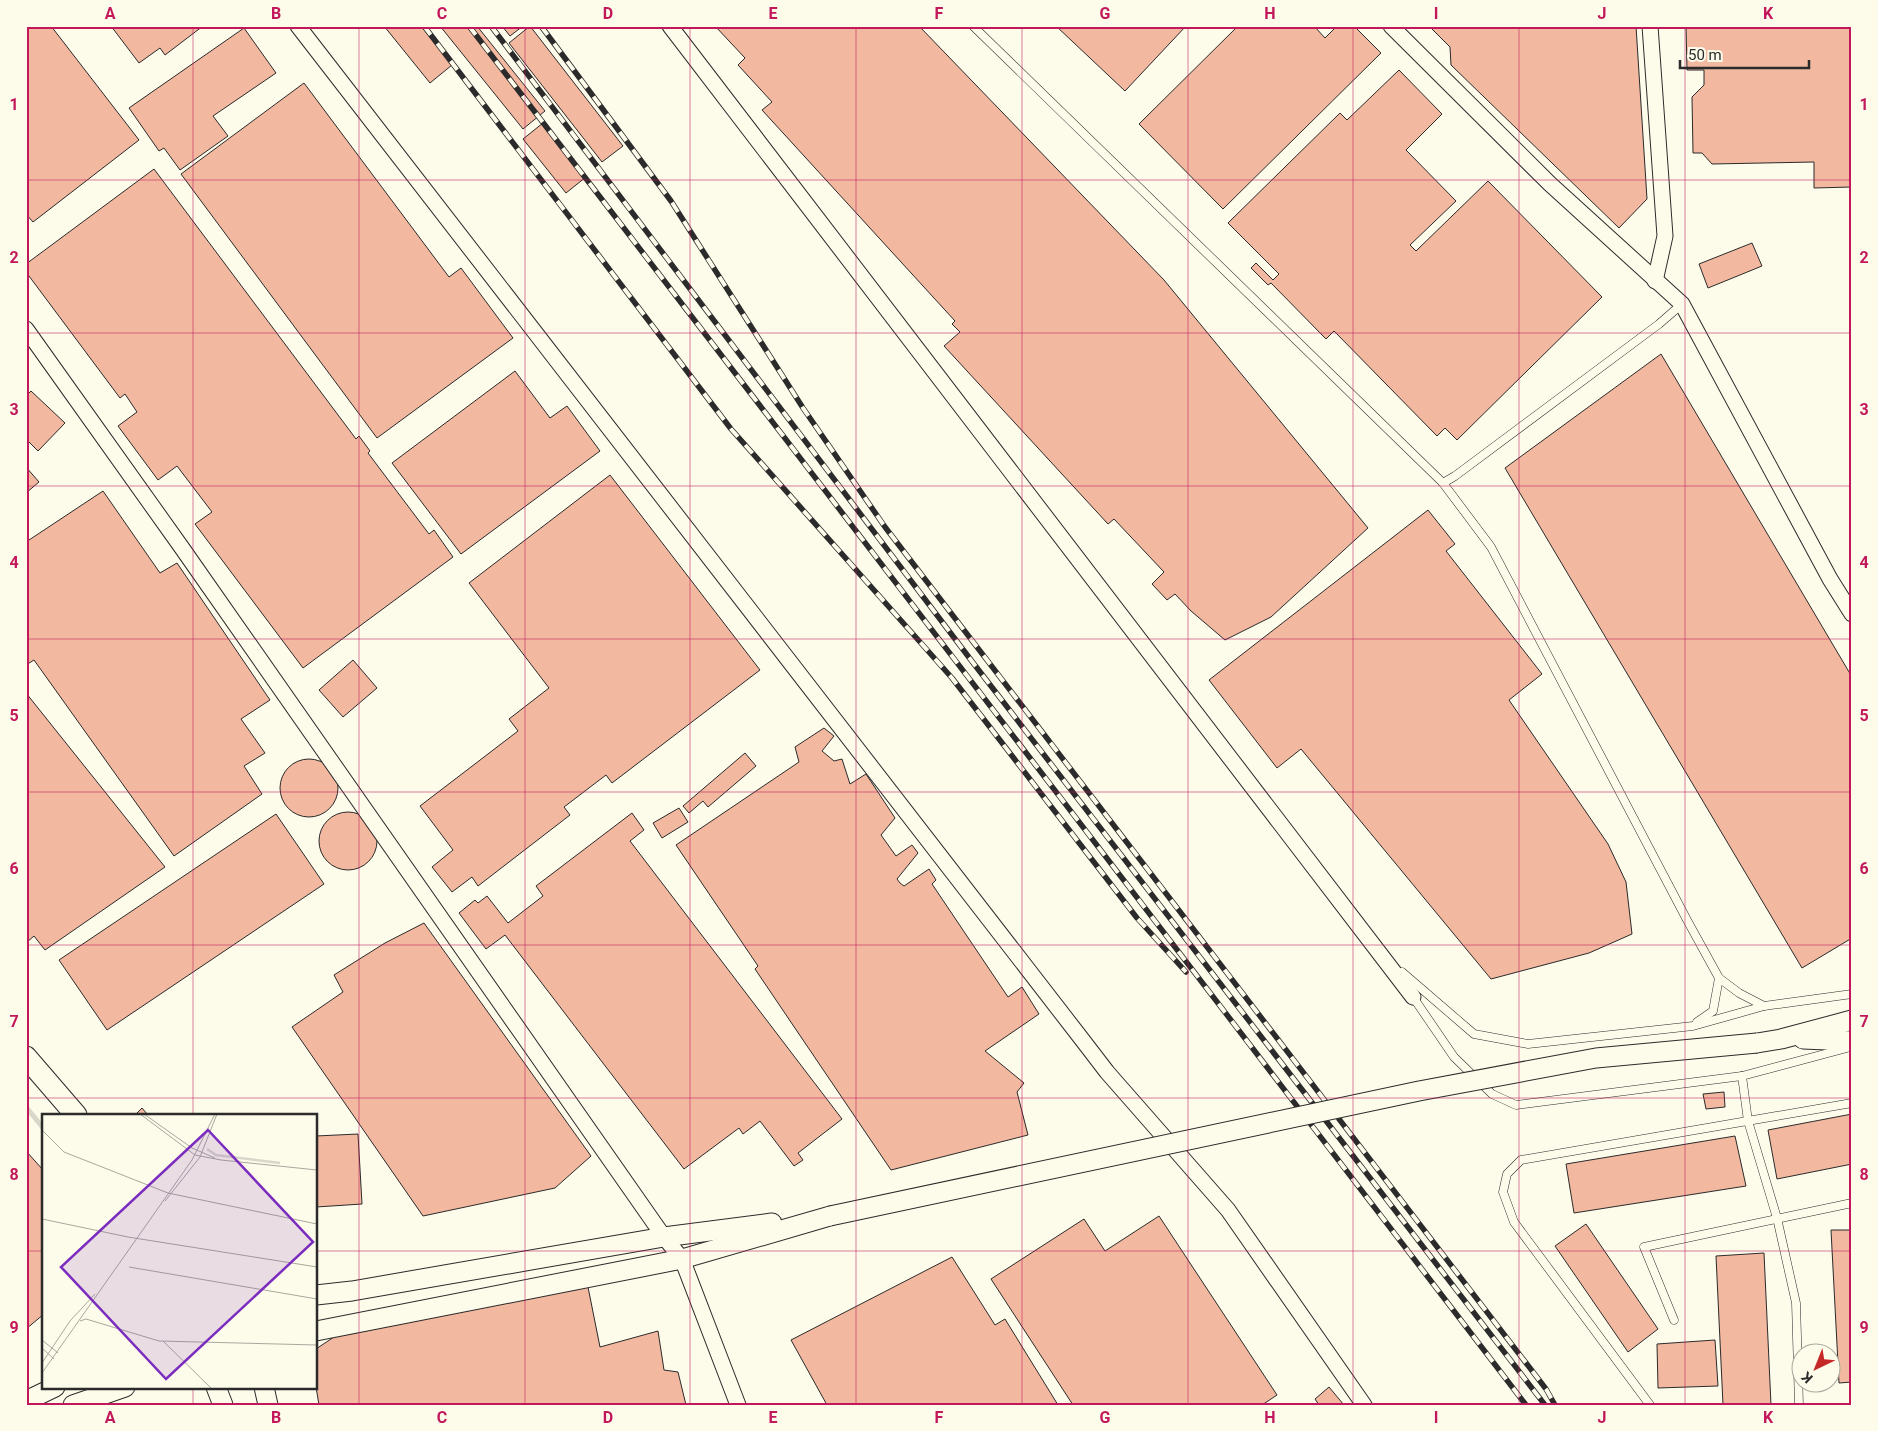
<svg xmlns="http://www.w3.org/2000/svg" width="1878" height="1431" viewBox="0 0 1878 1431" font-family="Roboto,sans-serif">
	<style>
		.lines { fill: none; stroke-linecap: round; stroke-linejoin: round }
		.stream { stroke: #d8d7c9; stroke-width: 5 }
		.building { fill: #f2b8a0; stroke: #2b2b2b }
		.service-casing { stroke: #2b2b2b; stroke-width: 9 }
		.minor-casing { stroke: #2b2b2b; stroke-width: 17 }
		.tertiary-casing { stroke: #2b2b2b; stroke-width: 21 }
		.secondary-casing { stroke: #2b2b2b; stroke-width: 23 }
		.service { stroke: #fdfbea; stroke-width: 8 }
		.minor { stroke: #fdfbea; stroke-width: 15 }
		.tertiary { stroke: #fdfbea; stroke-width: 19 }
		.secondary { stroke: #fdfbea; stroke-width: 21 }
		.rail-casing { stroke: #2b2b2b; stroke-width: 5.5 }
		.rail { stroke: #fdfbea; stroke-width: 4; stroke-dasharray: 11; stroke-linecap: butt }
		.tertiary-bridge-casing { stroke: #2b2b2b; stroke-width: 21; stroke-linecap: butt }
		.tertiary-bridge { stroke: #fdfbea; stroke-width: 19 }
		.grid { fill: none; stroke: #c2185b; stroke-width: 1; stroke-opacity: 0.55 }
		.inset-river { fill: none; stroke: #d8d7c9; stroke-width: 2.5 }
		.inset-road { fill: none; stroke: #a9a89e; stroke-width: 1 }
		.view { fill: #7b2cbf; fill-opacity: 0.15; stroke: #7b2cbf; stroke-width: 2.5 }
		.inset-edge { fill: none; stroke: #2b2b2b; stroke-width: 2.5 }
		.neatline { fill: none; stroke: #c2185b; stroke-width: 2 }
		.grid-label { font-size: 16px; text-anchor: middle; font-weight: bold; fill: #c2185b }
	</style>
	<rect width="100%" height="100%" fill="#fdfbea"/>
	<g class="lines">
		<path class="stream" d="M26 1107 44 1129"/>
	</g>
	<g class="building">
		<path d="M26 26H51L139 140 33 222 26 214Z"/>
		<path d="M111 26H203L165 55 160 48 139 63Z"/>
		<path d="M384 26H421L452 65 430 83Z"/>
		<path d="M440 26H477L545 111 523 129Z"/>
		<path d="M502 26H523L510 36Z"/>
		<path d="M530 26 623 146 602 162 509 43Z"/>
		<path d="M715 26H919L1164 280 1368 528 1271 617 1225 640 1191 611 1175 594 1167 600 1152 584 1164 572 1114 519 1108 524 944 346 960 332 952 324 955 321 762 110 772 102 738 65 745 58Z"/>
		<path d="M1056 26H1186L1125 91Z"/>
		<path d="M1238 26H1314L1325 38 1337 26H1354L1381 53 1223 209 1139 124Z"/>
		<path d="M1429 26H1636L1647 199 1619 228 1451 65 1450 47Z"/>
		<path d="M1686 26H1852V187L1814 188V162L1712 164 1702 153H1693L1692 97 1704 85V70H1687Z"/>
		<path d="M244 28 276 73 213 116 228 136 180 170 164 148 159 151 129 108Z"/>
		<path d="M1399 70 1442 114 1406 150 1456 201 1410 245 1416 251 1488 181 1602 297 1457 440 1445 428 1437 436 1334 331 1326 339 1271 283 1268 285 1251 268 1256 263 1273 280 1279 274 1228 223 1340 113 1347 120Z"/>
		<path d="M304 83 449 277 461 268 513 338 377 438 181 174Z"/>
		<path d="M543 123 586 177 566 193 523 139Z"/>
		<path d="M154 169 356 439 359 436 370 451 368 453 429 534 434 530 453 557 303 668 195 524 212 512 177 466 158 480 118 426 137 412 125 394 120 398 26 272V264Z"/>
		<path d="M1752 243 1762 266 1708 288 1699 264Z"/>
		<path d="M1661 354 1852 677V938L1802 968 1505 468Z"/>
		<path d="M515 371 550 418 567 406 600 451 461 554 392 463Z"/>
		<path d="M31 391 65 423 38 451 26 439V396Z"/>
		<path d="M26 467 39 482 26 493Z"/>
		<path d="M610 475 760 670 612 783 606 775 564 807 570 815 478 886 472 877 452 892 432 867 453 850 420 806 518 731 509 719 549 688 469 583Z"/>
		<path d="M103 491 160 573 177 563 270 700 241 719 265 753 244 766 262 794 174 856 34 660 26 665V542Z"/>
		<path d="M1428 510 1455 544 1446 551 1542 674 1509 700 1608 844 1626 882 1632 934 1589 953 1491 979 1301 749 1277 768 1209 680Z"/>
		<path d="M353 660 377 688 343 717 319 690Z"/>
		<path d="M26 693 165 867 45 950 34 936 26 943Z"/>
		<path d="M824 728 834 736 822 751 834 761 842 759 850 784 866 774 895 818 881 835 896 856 912 845 918 853 897 879 900 883 904 886 929 869 936 880 932 884 1008 997 1022 987 1039 1014 985 1051 1024 1083 1017 1092 1028 1135 891 1170 755 969 758 966 676 845 799 762 795 747Z"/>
		<path d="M745 753 756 766 708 807 703 801 689 813 683 806Z"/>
		<circle cx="309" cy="788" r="29"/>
		<path d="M679 808 688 822 662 838 653 823Z"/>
		<circle cx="348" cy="841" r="29"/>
		<path d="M632 813 644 830 630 841 842 1119 798 1153 803 1160 794 1166 760 1121 743 1134 739 1128 684 1169 505 935 486 949 459 913 475 900 478 903 487 896 508 923 543 896 536 886Z"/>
		<path d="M276 814 324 884 107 1030 59 960Z"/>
		<path d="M424 923 591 1156 555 1188 423 1216 292 1027 343 992 334 975 385 943Z"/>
		<path d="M1724 1092 1725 1107 1706 1109 1703 1094Z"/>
		<path d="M142 1108 148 1115H135Z"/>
		<path d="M1852 1114V1164L1777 1179 1768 1130Z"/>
		<path d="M358 1134 362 1204 316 1207V1136Z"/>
		<path d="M1735 1136 1746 1186 1574 1213 1566 1164Z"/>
		<path d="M26 1151 44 1171V1314L26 1329Z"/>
		<path d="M1159 1216 1277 1395 1262 1405H1073L991 1279 1084 1219 1105 1251Z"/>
		<path d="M1586 1224 1658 1329 1628 1352 1555 1246Z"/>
		<path d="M1831 1230H1852V1382L1839 1383Z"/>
		<path d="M1764 1253 1771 1405H1723L1716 1256Z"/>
		<path d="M952 1257 995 1325 1005 1319 1058 1405H827L791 1340Z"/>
		<path d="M588 1287 600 1347 658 1331 664 1370 678 1372 686 1405H319L316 1387V1349L334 1337Z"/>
		<path d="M1715 1340 1718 1386 1658 1388 1657 1344Z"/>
		<path d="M1329 1387 1344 1405H1319L1315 1399Z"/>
	</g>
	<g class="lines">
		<defs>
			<g id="service">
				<path d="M973 26 1443 483 1491 547 1687 920 1719 978 1739 993 1764 1006"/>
				<path d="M1443 483 1455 476 1659 324 1682 304"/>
				<path d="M1402 972 1474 1034 1528 1044 1693 1026 1764 1006 1852 994"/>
				<path d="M1413 997 1454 1057 1492 1094 1516 1105 1742 1076 1847 1048"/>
				<path d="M1697 1022 1713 1011 1719 978"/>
				<path d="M1742 1076 1748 1121 1777 1218 1796 1303 1799 1405"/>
				<path d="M1674 1320 1644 1247 1852 1203"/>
				<path d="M1650 1405 1514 1222 1503 1192 1507 1174 1521 1160 1852 1103"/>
			</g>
			<g id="minor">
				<path d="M298 26 1084 1042 1107 1072 1228 1210 1364 1405"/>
				<path d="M670 26 1413 997"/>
				<path d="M1391 26 1550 184 1682 304 1830 579 1852 614"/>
				<path d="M1650 26 1665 236 1655 281"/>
				<path d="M26 329 182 548 664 1237 682 1259 738 1405"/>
			</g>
			<g id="tertiary">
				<path d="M1803 1039 1852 1041"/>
				<path d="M1757 1043 1781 1039 1852 1020"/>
				<path d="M316 1295 352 1291 664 1237 772 1223"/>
				<path d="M316 1331 682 1259 830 1216"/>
				<path d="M216 1387 223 1405"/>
				<path d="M264 1387 268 1405"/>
				<path d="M26 1401 55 1387"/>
				<path d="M73 1405 125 1387"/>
			</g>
			<path id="secondary" d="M26 1057 76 1115"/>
		</defs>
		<use href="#service" class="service-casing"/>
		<use href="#minor" class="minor-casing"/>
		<use href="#tertiary" class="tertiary-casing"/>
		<use href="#secondary" class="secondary-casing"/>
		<use href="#service" class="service"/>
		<use href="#minor" class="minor"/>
		<use href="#tertiary" class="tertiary"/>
		<use href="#secondary" class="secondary"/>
		<defs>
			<g id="rail">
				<path d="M424 26 731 429 952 678 1137 918 1186 972"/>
				<path d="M469 26 1526 1405"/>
				<path d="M491 26 974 664 1545 1405"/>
				<path d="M541 26 671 201 803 408 885 527 1546 1389 1555 1405"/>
			</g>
		</defs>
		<use href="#rail" class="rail-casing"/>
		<use href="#rail" class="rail"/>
		<defs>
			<path id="tertiary-bridge" d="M830 1216 1419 1091 1596 1058 1757 1043"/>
		</defs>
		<use href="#tertiary-bridge" class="tertiary-bridge-casing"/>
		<use href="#tertiary-bridge" class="tertiary-bridge"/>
	</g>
	<path class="grid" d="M193 26V1115M359 26V1405M525 26V1405M690 26V1405M856 26V1405M1022 26V1405M1188 26V1405M1353 26V1405M1519 26V1405M1685 26V1405M26 180H1852M26 333H1852M26 486H1852M26 639H1852M26 792H1852M26 945H1852M26 1098H1852M26 1251H44M316 1251H1852M193 1387V1405"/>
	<g transform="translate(42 1114)">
		<rect width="275" height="275" fill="#fdfbea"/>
		<path class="inset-river" d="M165 35 174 41 238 49"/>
		<path class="inset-road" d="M98 0 153 41 179 46M102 0 150 34 173 44M0 16 22 38 126 79 275 110M179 46 275 56M123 87 158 43 175 0M0 105 86 123 275 153M87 153 275 185M38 207 44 205 117 227 275 231M0 226 16 239M121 227 170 275M0 234 12 245M0 249 28 207 53 180M0 259 150 46 173 0"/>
		<path class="view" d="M166 16 271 128 124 265 19 153Z"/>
		<rect width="275" height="275" class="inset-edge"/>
	</g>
	<rect width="1878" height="1431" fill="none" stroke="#fdfbea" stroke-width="55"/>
	<g transform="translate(1816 1368) rotate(223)"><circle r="24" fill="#fdfbea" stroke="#a9a89e"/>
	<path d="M0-4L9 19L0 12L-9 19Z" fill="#c62828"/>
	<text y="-8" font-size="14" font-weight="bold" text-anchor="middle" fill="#2b2b2b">K</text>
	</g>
	<path d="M1680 60v8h129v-8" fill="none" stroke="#2b2b2b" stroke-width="2.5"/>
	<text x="1688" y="60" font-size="15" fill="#2b2b2b" stroke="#fdfbea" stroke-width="4" paint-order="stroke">50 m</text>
	<rect x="28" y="28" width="1822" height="1376" class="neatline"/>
	<g class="grid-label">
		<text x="110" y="19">A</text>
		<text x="276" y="19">B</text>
		<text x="442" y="19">C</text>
		<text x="608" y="19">D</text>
		<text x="773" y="19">E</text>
		<text x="939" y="19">F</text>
		<text x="1105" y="19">G</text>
		<text x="1270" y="19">H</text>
		<text x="1436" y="19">I</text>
		<text x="1602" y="19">J</text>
		<text x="1768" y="19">K</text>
		<text x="14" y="110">1</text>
		<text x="1864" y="110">1</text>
		<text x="14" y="263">2</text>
		<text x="1864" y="263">2</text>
		<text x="14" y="415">3</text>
		<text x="1864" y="415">3</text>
		<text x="14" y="568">4</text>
		<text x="1864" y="568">4</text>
		<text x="14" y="721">5</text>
		<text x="1864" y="721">5</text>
		<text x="14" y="874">6</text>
		<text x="1864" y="874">6</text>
		<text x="14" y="1027">7</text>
		<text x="1864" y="1027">7</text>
		<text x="14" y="1180">8</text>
		<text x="1864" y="1180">8</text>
		<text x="14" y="1333">9</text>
		<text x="1864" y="1333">9</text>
		<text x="110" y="1423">A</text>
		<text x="276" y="1423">B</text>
		<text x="442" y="1423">C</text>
		<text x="608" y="1423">D</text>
		<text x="773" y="1423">E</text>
		<text x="939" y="1423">F</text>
		<text x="1105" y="1423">G</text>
		<text x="1270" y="1423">H</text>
		<text x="1436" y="1423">I</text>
		<text x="1602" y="1423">J</text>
		<text x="1768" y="1423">K</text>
	</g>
</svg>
